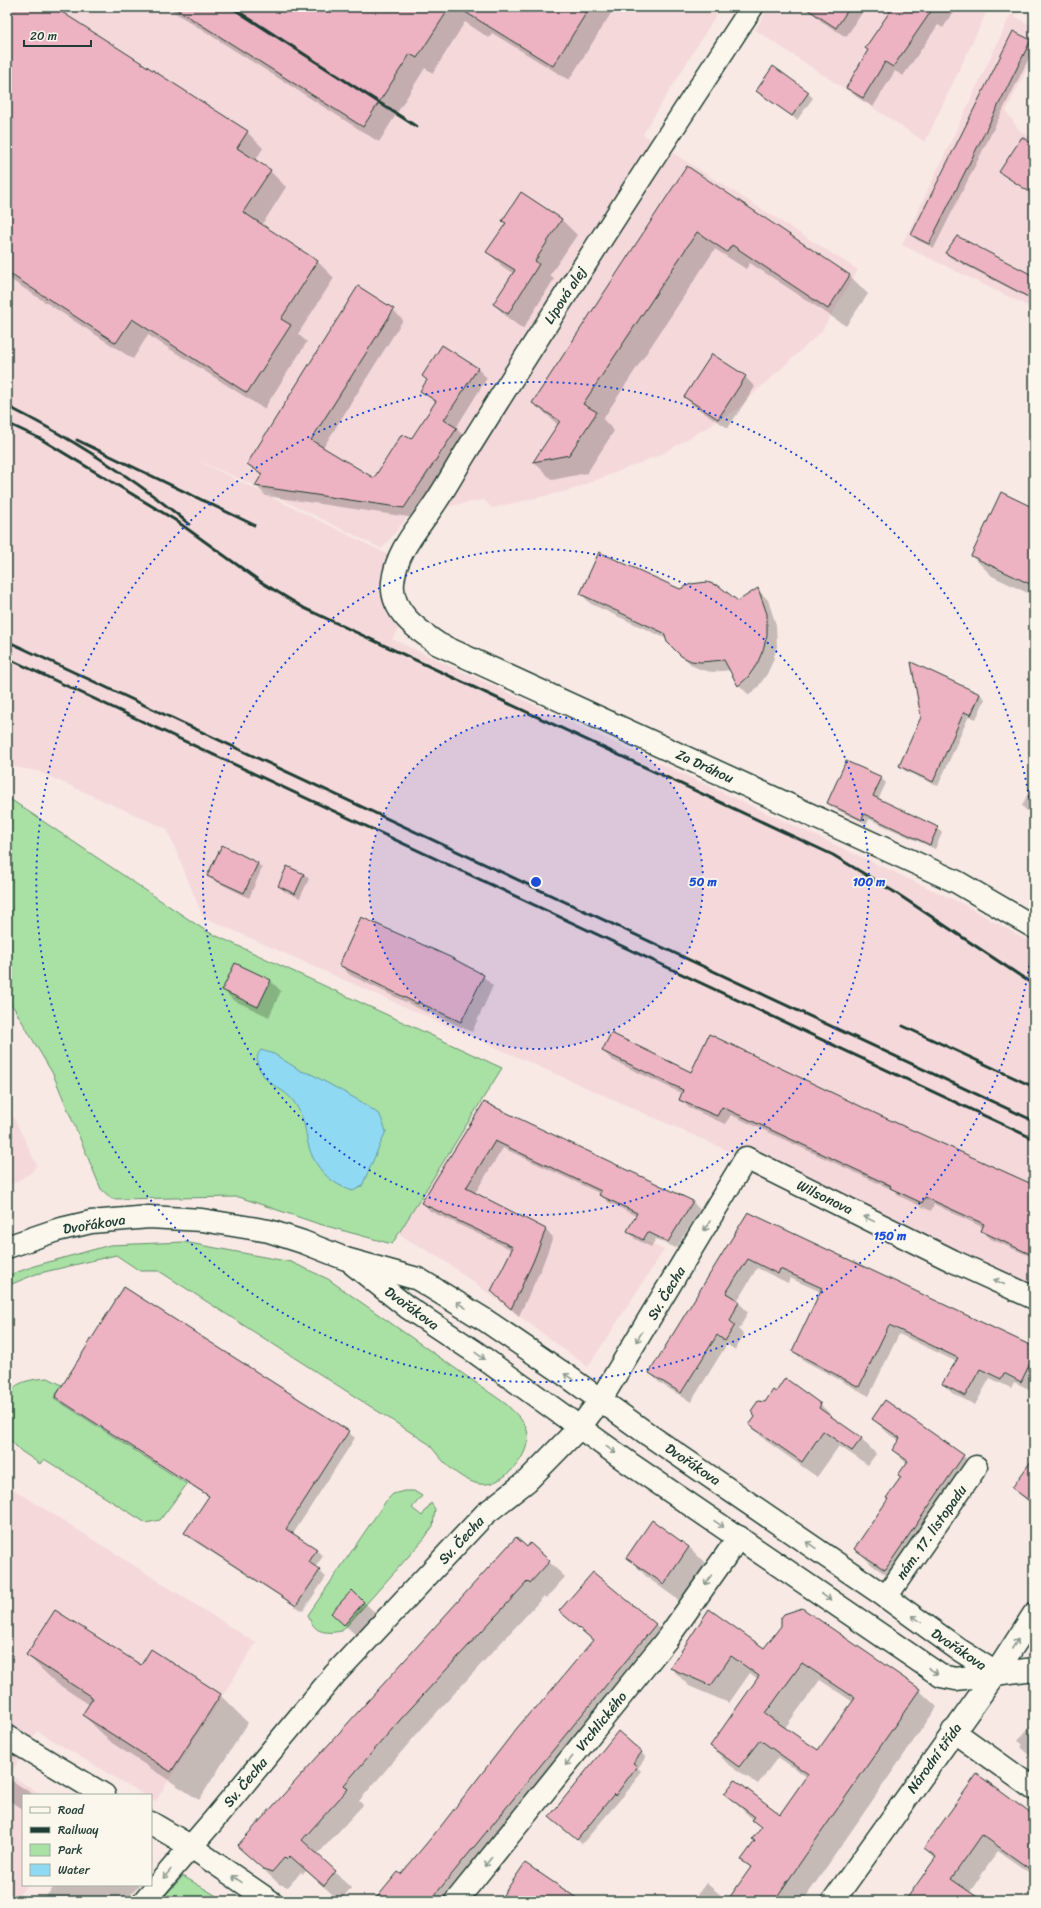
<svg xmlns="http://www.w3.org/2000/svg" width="1041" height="1908" viewBox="0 0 1041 1908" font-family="Sriracha,sans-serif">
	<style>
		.built { fill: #f5d9da }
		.green { fill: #a9e0a4; stroke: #648e6c }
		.water { fill: #90d9f2; stroke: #639ba6 }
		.shadow { fill: #0003; fill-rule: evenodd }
		.building { fill: #edb3c3; stroke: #1f3d34; fill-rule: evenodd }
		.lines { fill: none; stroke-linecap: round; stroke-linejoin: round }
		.minor-casing { stroke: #1f3d34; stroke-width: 25 }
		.secondary-casing { stroke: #1f3d34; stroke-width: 25 }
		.minor { stroke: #fbf7ec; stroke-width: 22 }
		.secondary { stroke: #fbf7ec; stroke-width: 22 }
		.rail { stroke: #1f3d34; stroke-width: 3 }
		.oneway { stroke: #8d9a90 }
		.ring { fill: none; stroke: #1d4ed8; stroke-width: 2; stroke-dasharray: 2 4 }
		.labels { text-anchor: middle; stroke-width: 3.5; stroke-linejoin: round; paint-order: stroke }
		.street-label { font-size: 14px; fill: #1f3d34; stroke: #fbf7ec }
		.centre { fill: #1d4ed8; stroke: #fbf7ec; stroke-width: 2 }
		.ring-label { font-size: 12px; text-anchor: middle; font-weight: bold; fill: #1d4ed8; stroke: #fbf7ec; stroke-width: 3.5; stroke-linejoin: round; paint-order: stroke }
	</style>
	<rect width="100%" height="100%" fill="#f8e9e4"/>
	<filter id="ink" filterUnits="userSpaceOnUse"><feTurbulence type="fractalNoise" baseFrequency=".025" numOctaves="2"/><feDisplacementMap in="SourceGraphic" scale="8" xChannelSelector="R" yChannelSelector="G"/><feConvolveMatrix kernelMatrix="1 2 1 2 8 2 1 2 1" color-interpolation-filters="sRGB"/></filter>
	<g filter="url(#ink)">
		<g class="built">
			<path d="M7 7H721L643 134 858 270 821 332 735 411 662 454 571 490 492 508 484 500 412 512 382 549 255 486 193 458 389 555 379 589 387 613 399 629 392 639 963 904 1034 944V1287L203 917 167 829 37 771 7 766Z"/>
			<path d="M769 7H989L925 142 755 30Z"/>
			<path d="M1011 14 1034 27V55L1006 111 1019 130 1034 140V309L902 245Z"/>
			<path d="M484 1102 651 1181 627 1232 664 1250 588 1367 446 1262 398 1234Z"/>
			<path d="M7 1104 37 1165 31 1173 7 1187Z"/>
			<path d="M7 1485 256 1643 155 1802 151 1799V1795H144L37 1731 10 1775 43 1795H23V1885H28L13 1901H7Z"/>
		</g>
		<g class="green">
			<path d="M7 797 206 931 502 1068 392 1244 319 1224 239 1197 112 1199 101 1189 53 1074 14 1008 7 1000Z"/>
			<path d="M184 1242 291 1262 328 1279 506 1404C514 1412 523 1419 527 1430 534 1454 500 1492 475 1483 455 1476 442 1461 429 1444L159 1271H140L116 1255 36 1274 7 1286V1276L34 1266 110 1245Z"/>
			<path d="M48 1378 62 1385 54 1398 187 1484 160 1520 146 1523 44 1459 40 1464 21 1451 7 1437C7 1398 0 1381 48 1378Z"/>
			<path d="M404 1491H414L422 1496 412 1508 422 1516 431 1503 435 1509 433 1526 424 1539 342 1631C324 1634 314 1633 308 1615L386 1501 393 1494Z"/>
			<path d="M183 1876 225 1901H160Z"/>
		</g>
		<path class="water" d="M261 1050 274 1054 301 1071 311 1074 360 1101 380 1115 386 1131 362 1186 353 1191C328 1183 312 1165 307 1139 305 1127 303 1116 296 1105 288 1091 276 1089 266 1079 259 1070 253 1058 261 1050Z"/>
		<g class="shadow">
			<path d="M7 7H53L247 132 263 148 255 161 270 171 286 187 262 225 318 262 334 278 298 334 307 342 264 409 148 335 133 359 8 278 7 279Z"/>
			<path d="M166 7H615L569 80 492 33 489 38 465 22 433 73 425 68 379 142Z"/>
			<path d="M814 7H866L846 37 821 21 811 11Z"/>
			<path d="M894 7H957L943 28 938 25 903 76 895 71 873 107 857 97 847 87Z"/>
			<path d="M1030 41 1034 45V48L934 248 917 240 912 235Z"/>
			<path d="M757 91 808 93 813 98 797 120Z"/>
			<path d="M1034 146V195L1001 172Z"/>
			<path d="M687 168 850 276 868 294 846 326 750 263 746 269 715 249 603 419 614 431 587 473 552 480 534 462 558 425 533 402Z"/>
			<path d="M562 220 577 235 550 275 554 279 523 329 509 319 494 304 514 274 503 267 488 252Z"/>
			<path d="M946 253 1034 278V301L951 258Z"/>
			<path d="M393 310 403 320 323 448 374 479 411 441 436 403 422 391 477 368 487 378 456 428 466 439 415 518 266 496 256 486 262 476 248 464Z"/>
			<path d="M745 377 755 387 728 428 695 407 685 397Z"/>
			<path d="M1034 509V596L992 576 972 556Z"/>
			<path d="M680 590 738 602 758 590 768 600 776 625 777 646 773 661 767 674 758 687 749 695 739 685 731 670 712 672 702 670 693 666 674 649 669 640 591 604 581 594Z"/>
			<path d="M913 664 980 694 985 699 976 719 969 716 938 786 905 771 900 766 922 717Z"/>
			<path d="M881 778 886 783 878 800 937 828 942 833 935 849 869 819 867 824 833 808 828 803Z"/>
			<path d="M1034 780V818L1022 806Z"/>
			<path d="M257 863 262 868 249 898 213 880 208 876Z"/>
			<path d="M304 874 309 879 300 898 284 891 279 886Z"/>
			<path d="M235 964 271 981 281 991 269 1017 233 1000 223 990Z"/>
			<path d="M340 965 483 976 493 986 472 1032 428 1012V1013L350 975Z"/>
			<path d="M603 1051 881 1117 1034 1187V1258L991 1239 982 1231 984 1228 934 1204 931 1211 899 1196 895 1191 731 1115 725 1124 689 1108 681 1100 683 1094 612 1060Z"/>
			<path d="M484 1103 693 1202 700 1210 676 1248 656 1239 651 1247 635 1239 628 1231 636 1216 608 1202 601 1194 503 1148 475 1193 546 1230 553 1237 541 1269 519 1316 500 1299 512 1250 430 1211 423 1203Z"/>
			<path d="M7 1167 11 1174 7 1177Z"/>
			<path d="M749 1214 1034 1348V1384L1031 1390 1014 1382 1011 1388 990 1378 975 1405 952 1393 943 1384 957 1362 899 1334 869 1396 803 1360 793 1351 821 1292 790 1278 788 1283 757 1268 737 1301 748 1312 739 1330 744 1335 735 1350 727 1344 691 1402 660 1383 650 1373Z"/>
			<path d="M785 1380 821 1405 836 1420 861 1438 876 1454 868 1465 839 1446 817 1477 765 1440 750 1425Z"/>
			<path d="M57 1397 348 1432 355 1438 293 1534 316 1550 323 1556 315 1568 326 1577 303 1611 191 1539 185 1533 209 1497 63 1403Z"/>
			<path d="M873 1419 963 1456 980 1472 902 1586 872 1565 856 1549 889 1500 902 1477 907 1464 893 1450 899 1441 890 1435Z"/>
			<path d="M1034 1458V1507L1013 1488Z"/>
			<path d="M652 1522 689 1547 709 1567 684 1604 648 1578 628 1558Z"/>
			<path d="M530 1544 565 1577 546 1598 544 1596 416 1735 359 1801 363 1805 317 1855 351 1888 340 1901 306 1871 303 1874 301 1872 288 1887 279 1884 238 1846Z"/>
			<path d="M364 1602 379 1617 360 1639 332 1613Z"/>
			<path d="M560 1611 655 1624 672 1641 460 1901H368L372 1897 376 1901 401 1875 442 1827 492 1760 533 1710 535 1712 593 1641Z"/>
			<path d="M709 1611 764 1650 919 1690 937 1707 803 1901H693L706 1883 728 1901 751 1868 743 1860 756 1842 762 1828 726 1794 781 1816 807 1777 778 1757 758 1784 728 1764 711 1746 758 1679 750 1673 729 1703 689 1686 671 1668ZM820 1680 853 1702 818 1752 784 1729Z"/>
			<path d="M27 1655 141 1666 220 1695 248 1723 199 1800 112 1743 83 1715 90 1705 56 1683Z"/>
			<path d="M1034 1721V1760L1020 1747 1022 1745 1018 1741Z"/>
			<path d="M618 1733 646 1757 638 1768 641 1771 635 1779 636 1781 582 1844 555 1821Z"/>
			<path d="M11 1780 34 1795H23V1809L7 1799V1787Z"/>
			<path d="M1034 1818V1876L998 1851 969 1893 981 1901H906L936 1859 925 1848Z"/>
			<path d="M56 1885H140L131 1894 134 1897 131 1901H49L45 1897Z"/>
		</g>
		<g class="building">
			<path d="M7 7H54L248 131 237 148 271 170 243 212 318 261 281 319 291 325 247 393 132 319 116 343 7 272Z"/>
			<path d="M173 7H450L417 58 410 54 363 127Z"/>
			<path d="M457 7H590L553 66Z"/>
			<path d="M804 7H850L836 28Z"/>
			<path d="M893 7H934L893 67 885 62 863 98 846 88 868 50 865 48Z"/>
			<path d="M1013 31 1031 40 929 244 911 235Z"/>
			<path d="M773 66 809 92 792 116 756 91Z"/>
			<path d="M1022 137 1034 145V195L999 172Z"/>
			<path d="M687 166 850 275 828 309 732 245 727 252 697 232 583 404 597 412 569 455 533 462 560 421 532 403Z"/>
			<path d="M521 192 562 219 535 261 539 264 508 314 493 304 515 270 486 252 506 223 502 221Z"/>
			<path d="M957 236 1034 276V300L945 253Z"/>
			<path d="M358 286 394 309 311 440 374 478 402 434 411 439 436 401 420 391 427 380 422 376 442 345 478 368 444 420 457 428 404 508 255 486 262 474 247 464Z"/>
			<path d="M712 354 746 376 718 419 684 397Z"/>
			<path d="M1001 492 1034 508V586L971 556Z"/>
			<path d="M599 552 680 589 691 584 707 582 719 586 738 601 758 588 767 614V635L763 650 757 664 748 677 738 686 724 660 701 662 691 661 681 656 667 642 664 633 580 594Z"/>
			<path d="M911 662 980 694 971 715 964 712 933 782 899 766 921 717Z"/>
			<path d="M846 761 882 777 873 796 938 827 930 845 864 814 862 820 827 803Z"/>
			<path d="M222 845 258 863 244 893 207 876Z"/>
			<path d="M287 866 304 874 295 894 278 886Z"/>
			<path d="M361 917 450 957 484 975 461 1022 418 1002V1004L339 965Z"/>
			<path d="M235 963 271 980 258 1007 222 990Z"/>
			<path d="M611 1033 691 1072 709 1034 881 1116 1034 1185V1256L981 1231 984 1224 925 1197 922 1203 890 1188 891 1186 722 1107 717 1116 679 1100 683 1090 602 1051Z"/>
			<path d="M484 1102 651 1181 693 1201 668 1242 648 1232 643 1240 627 1231 637 1213 599 1195 601 1191 495 1141 466 1188 546 1229 533 1262 511 1309 491 1291 513 1247 421 1203Z"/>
			<path d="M748 1212 1034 1347V1355L1021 1382 1004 1373 1001 1379 980 1369 965 1396 942 1384 958 1358 889 1325 859 1387 792 1351 822 1288 780 1269 778 1274 748 1259 726 1293 739 1301 730 1321 735 1325 725 1341 717 1335 681 1393 649 1373Z"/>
			<path d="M124 1287 349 1431 286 1529 317 1549 309 1562 320 1570 296 1606 184 1533 209 1496 55 1397Z"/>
			<path d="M785 1378 821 1404 819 1408 862 1438 852 1451 823 1431 802 1462 749 1425 755 1417 751 1411 758 1401 765 1402 773 1390 776 1392Z"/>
			<path d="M885 1400 964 1455 885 1570 854 1549 888 1499 886 1498 901 1477 898 1475 908 1461 892 1450 900 1438 872 1419Z"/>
			<path d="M1034 1457V1504L1012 1488Z"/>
			<path d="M652 1520 689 1547 664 1584 626 1558Z"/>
			<path d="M516 1537 527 1547 530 1543 550 1561 530 1583 528 1581 400 1720 344 1785 348 1789 302 1840 336 1871 324 1886 290 1856 287 1859 285 1857 272 1872 263 1869 237 1846Z"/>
			<path d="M593 1572 656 1624 430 1901H374L398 1872 401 1874 441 1826 517 1728 533 1709 535 1710 593 1640 559 1611Z"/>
			<path d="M352 1590 364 1602 344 1625 331 1613Z"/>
			<path d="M802 1608 920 1689 774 1901H727L751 1867 741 1860 755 1841 752 1839 761 1827 752 1820 755 1817 724 1794 735 1780 780 1814 808 1774 760 1740 739 1767 710 1746 759 1676 731 1656 711 1686 670 1668 709 1609 764 1648 781 1626V1618L784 1614ZM802 1663 855 1698 818 1750 765 1714Z"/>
			<path d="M55 1610 141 1665 151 1649 221 1694 171 1772 82 1715 93 1698 26 1655Z"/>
			<path d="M618 1731 642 1752 633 1763 637 1766 615 1796 614 1794 577 1840 549 1817Z"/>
			<path d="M977 1774 1034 1816V1872L982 1835 951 1879 983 1901H905L936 1857 924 1848Z"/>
			<path d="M525 1863 581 1901H499Z"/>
		</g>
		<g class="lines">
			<defs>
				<g id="minor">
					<path d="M752 7C655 156 557 305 463 457 453 474 443 492 431 509 415 532 396 553 393 582 390 611 417 629 438 644L957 882 1034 927"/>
					<path d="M886 1597 976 1467"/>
					<path d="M953 1731 1034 1789"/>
					<path d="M7 1737 104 1795"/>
					<path d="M151 1823 190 1846 270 1901"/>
					<path d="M144 1901 213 1821 335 1674 485 1514 527 1481 580 1427 601 1399 746 1158 953 1261 1034 1298"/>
					<path d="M456 1901 667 1639 739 1537"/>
					<path d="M833 1901 996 1673 1034 1614"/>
				</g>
				<g id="secondary">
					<path d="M7 1247 57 1230 91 1222 149 1217 202 1220 269 1231 303 1242 346 1259 418 1279 485 1320 560 1371 649 1435 886 1597 958 1649 996 1673"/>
					<path d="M354 1265 407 1307 475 1352 629 1463 941 1676 956 1679 1034 1669"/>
				</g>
			</defs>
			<use href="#minor" class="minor-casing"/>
			<use href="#secondary" class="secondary-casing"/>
			<use href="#minor" class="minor"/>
			<use href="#secondary" class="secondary"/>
			<g class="rail">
				<path d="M231 7 417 127"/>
				<path d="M7 406C71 438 134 478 189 524"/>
				<path d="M7 423 39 438 175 520 261 582 304 608 833 855 896 893 1034 985"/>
				<path d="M77 440 254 525"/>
				<path d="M7 641 1034 1121"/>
				<path d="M7 658 1034 1139"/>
				<path d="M903 1026 1034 1087"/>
			</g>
		</g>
		<defs><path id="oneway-shaft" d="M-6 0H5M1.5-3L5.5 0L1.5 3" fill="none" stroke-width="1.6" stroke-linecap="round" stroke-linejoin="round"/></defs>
		<g class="oneway">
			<use href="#oneway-shaft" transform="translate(869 1219) rotate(-154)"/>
			<use href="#oneway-shaft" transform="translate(707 1226) rotate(121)"/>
			<use href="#oneway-shaft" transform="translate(999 1282) rotate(-155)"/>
			<use href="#oneway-shaft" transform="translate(461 1305) rotate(-148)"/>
			<use href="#oneway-shaft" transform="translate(639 1337) rotate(121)"/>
			<use href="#oneway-shaft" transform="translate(480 1356) rotate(36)"/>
			<use href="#oneway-shaft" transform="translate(569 1377) rotate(-145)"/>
			<use href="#oneway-shaft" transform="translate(611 1450) rotate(36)"/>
			<use href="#oneway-shaft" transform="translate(719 1524) rotate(34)"/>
			<use href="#oneway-shaft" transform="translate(811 1545) rotate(-146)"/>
			<use href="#oneway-shaft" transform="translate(708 1580) rotate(125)"/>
			<use href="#oneway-shaft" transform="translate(826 1597) rotate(35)"/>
			<use href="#oneway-shaft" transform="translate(917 1619) rotate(-144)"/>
			<use href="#oneway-shaft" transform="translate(1015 1644) rotate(-57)"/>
			<use href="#oneway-shaft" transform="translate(933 1671) rotate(35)"/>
			<use href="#oneway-shaft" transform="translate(569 1761) rotate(129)"/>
			<use href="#oneway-shaft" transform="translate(488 1862) rotate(129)"/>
			<use href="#oneway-shaft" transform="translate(167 1874) rotate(130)"/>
			<use href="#oneway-shaft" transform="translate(237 1879) rotate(-145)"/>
		</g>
	</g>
	<circle cx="536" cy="882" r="167" fill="#1d4ed8" fill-opacity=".12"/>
	<g class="ring">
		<circle cx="536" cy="882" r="167"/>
		<circle cx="536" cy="882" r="333"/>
		<path d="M1034 930A500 500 0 1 1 1034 834"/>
	</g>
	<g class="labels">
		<g class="street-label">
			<text transform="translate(565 295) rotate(-57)" y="5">Lipová alej</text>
			<text transform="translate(705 766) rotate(25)" y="5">Za Dráhou</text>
			<text transform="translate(825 1197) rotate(26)" y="5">Wilsonova</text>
			<text transform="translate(94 1224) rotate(-9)" y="5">Dvořákova</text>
			<text transform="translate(666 1293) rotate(-59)" y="5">Sv. Čecha</text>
			<text transform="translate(412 1308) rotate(36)" y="5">Dvořákova</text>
			<text transform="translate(693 1464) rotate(34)" y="5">Dvořákova</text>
			<text transform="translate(931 1532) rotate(-55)" y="5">nám. 17. listopadu</text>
			<text transform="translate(461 1540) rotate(-47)" y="5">Sv. Čecha</text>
			<text transform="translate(959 1649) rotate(34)" y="5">Dvořákova</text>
			<text transform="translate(601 1721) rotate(-51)" y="5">Vrchlického</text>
			<text transform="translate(934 1758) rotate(-54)" y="5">Národní třída</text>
			<text transform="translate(245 1782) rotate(-50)" y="5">Sv. Čecha</text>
		</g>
	</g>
	<circle cx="536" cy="882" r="6" class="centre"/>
	<g class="ring-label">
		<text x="703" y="886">50 m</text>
		<text x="869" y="886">100 m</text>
		<text x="890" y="1240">150 m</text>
	</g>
	<rect width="1041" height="1908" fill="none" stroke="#fbf7ec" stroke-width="24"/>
	<rect x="12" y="12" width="1017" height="1884" fill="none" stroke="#1f3d34" stroke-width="1.5" filter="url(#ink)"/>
	<rect x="22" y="1794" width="130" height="92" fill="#fbf7ec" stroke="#a3ada2"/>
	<rect x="30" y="1807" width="20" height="6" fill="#fbf7ec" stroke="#a3ada2"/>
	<text x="58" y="1814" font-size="12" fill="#1f3d34">Road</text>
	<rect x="30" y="1827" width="20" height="6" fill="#1f3d34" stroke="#a3ada2"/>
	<text x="58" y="1834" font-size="12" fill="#1f3d34">Railway</text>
	<rect x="30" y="1844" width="20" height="12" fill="#a9e0a4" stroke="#a3ada2"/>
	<text x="58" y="1854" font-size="12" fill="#1f3d34">Park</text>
	<rect x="30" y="1864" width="20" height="12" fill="#90d9f2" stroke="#a3ada2"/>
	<text x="58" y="1874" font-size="12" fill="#1f3d34">Water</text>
	<path d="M24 40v6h67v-6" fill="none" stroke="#1f3d34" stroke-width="2"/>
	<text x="30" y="40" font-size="12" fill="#1f3d34" stroke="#fbf7ec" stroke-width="3" paint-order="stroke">20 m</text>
</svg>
